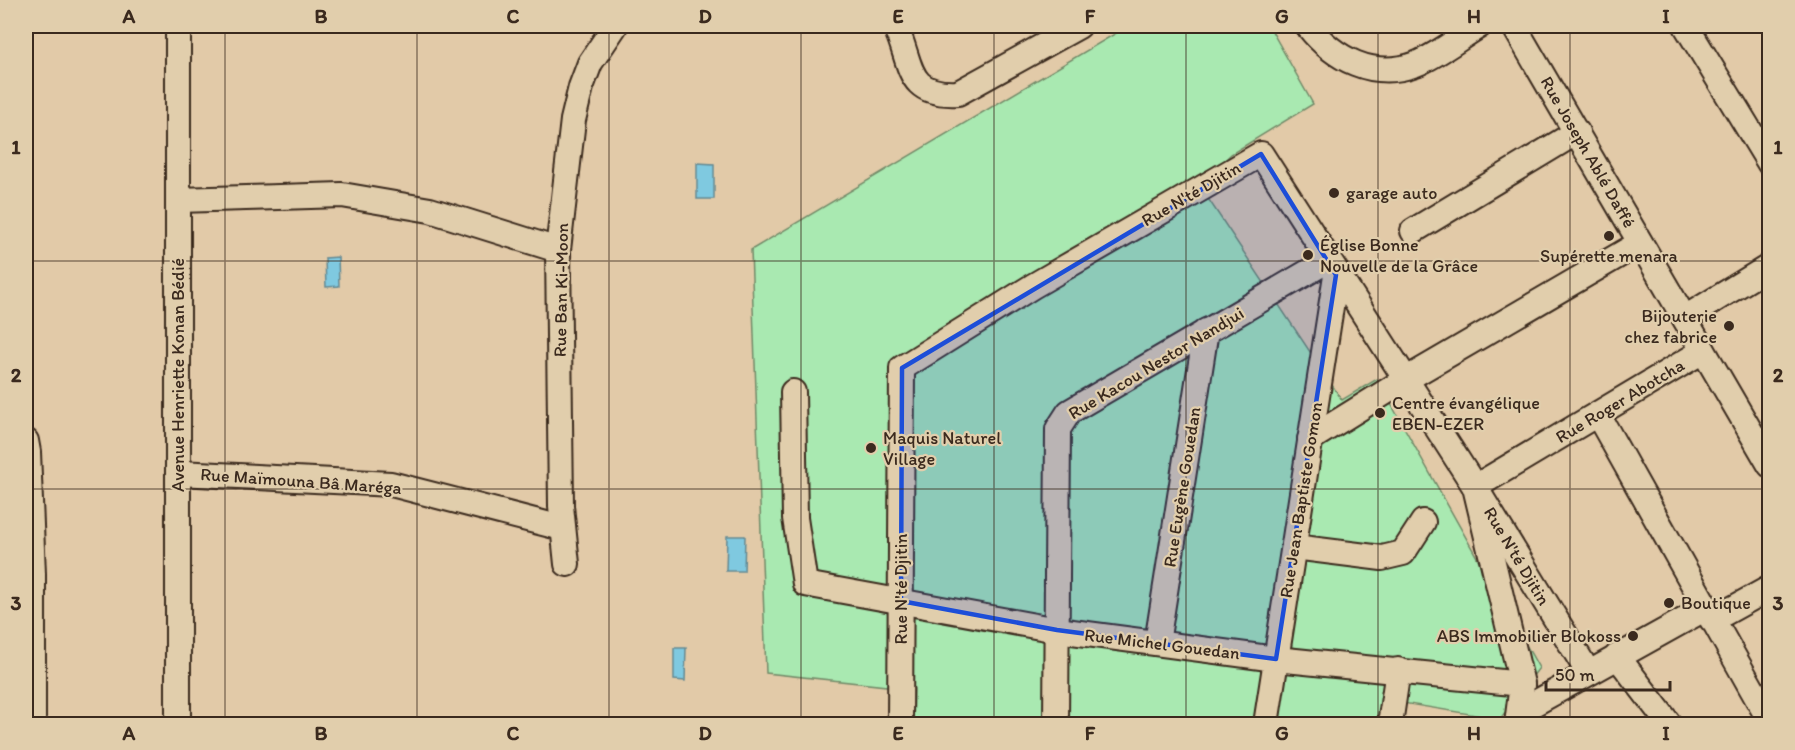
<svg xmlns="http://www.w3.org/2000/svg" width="1795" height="750" viewBox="0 0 1795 750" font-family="Itim,sans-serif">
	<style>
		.green { fill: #a9e9b1; stroke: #728a68; stroke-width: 1.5 }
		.water { fill: #7fc9e0; stroke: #648992; stroke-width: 1.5 }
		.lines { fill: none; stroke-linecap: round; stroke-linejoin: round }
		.minor-casing { stroke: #3b2a1e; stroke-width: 28 }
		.minor { stroke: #e1ceac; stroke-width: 24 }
		.marked { fill: #1d4ed8; fill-opacity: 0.2; stroke: #1d4ed8; stroke-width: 4.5; stroke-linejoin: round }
		.grid { fill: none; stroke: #3b2a1e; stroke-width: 1.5; stroke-opacity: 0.55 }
		.poi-dot { fill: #3b2a1e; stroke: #e1ceac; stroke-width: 2 }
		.labels { text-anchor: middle; stroke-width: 4.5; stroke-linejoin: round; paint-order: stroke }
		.street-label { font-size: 18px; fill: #3b2a1e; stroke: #e1ceac }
		.poi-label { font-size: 18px; fill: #3b2a1e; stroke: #e1ceac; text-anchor: start }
		.neatline { fill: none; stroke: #3b2a1e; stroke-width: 2 }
		.grid-label { font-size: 20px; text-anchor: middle; font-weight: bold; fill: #3b2a1e }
	</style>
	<rect width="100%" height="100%" fill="#e2caa8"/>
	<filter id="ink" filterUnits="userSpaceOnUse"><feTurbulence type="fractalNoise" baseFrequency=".0167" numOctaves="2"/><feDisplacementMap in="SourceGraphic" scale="12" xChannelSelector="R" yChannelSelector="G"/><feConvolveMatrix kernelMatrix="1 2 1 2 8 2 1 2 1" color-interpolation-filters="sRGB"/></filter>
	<g filter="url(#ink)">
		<path class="green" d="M1128 26H1269L1313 104 1231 154 1199 185 1342 400 1377 379 1539 668 1500 719 1403 703 1399 724H913L914 689 766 673 751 250Z"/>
		<g class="water">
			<path d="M697 163 714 164V199H697Z"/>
			<path d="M338 257 339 286 326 287 325 258Z"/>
			<path d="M727 536H745L744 571H726Z"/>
			<path d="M674 648H686L685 681 674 680Z"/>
		</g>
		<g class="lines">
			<defs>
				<g id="minor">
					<path d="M895 26C913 63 904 96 958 93L1079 26"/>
					<path d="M1308 26C1334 59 1373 80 1416 64 1438 55 1459 38 1479 26"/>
					<path d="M1514 26 1770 465"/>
					<path d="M1686 26 1770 164"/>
					<path d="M178 200 342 195 430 210 558 250"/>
					<path d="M1413 231 1577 132"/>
					<path d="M1685 318 1770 266"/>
					<path d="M793 392 795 518 805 584 1057 630 1276 659 1522 684"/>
					<path d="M1598 415 1770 721"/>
					<path d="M1310 439 1405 380 1640 243"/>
					<path d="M26 441 28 452 33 574V724"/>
					<path d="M179 473 391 484 562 528"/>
					<path d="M1294 547 1382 558 1403 553 1423 522"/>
					<path d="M567 564 561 506 558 250 573 120 581 87 590 63 615 26"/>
					<path d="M1712 620 1770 588"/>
					<path d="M1157 643 1206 331"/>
					<path d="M1617 656 1669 724"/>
					<path d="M1519 712 1706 608"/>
					<path d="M178 724V26"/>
					<path d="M900 724 902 368 1033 286 1261 154 1475 487 1588 672"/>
					<path d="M1056 724 1058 429 1069 412 1327 261"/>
					<path d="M1266 724 1336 275"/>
					<path d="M1390 724 1398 670"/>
					<path d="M1517 724 1522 684 1475 487 1703 351"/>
				</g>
			</defs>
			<use href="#minor" class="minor-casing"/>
			<use href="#minor" class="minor"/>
		</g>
	</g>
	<path class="marked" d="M1261 154 1336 275 1276 659 1057 630 901 601 902 368Z"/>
	<path class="grid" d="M225 26V724M417 26V724M609 26V724M801 26V724M994 26V724M1186 26V724M1378 26V724M1570 26V724M26 261H1770M26 489H1770"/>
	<g class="poi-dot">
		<circle cx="1334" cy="193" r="6"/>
		<circle cx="1609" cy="236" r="6"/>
		<circle cx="1308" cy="255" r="6"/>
		<circle cx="1729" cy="326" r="6"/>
		<circle cx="1380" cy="413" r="6"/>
		<circle cx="871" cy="448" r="6"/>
		<circle cx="1669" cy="603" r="6"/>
		<circle cx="1633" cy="636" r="6"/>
	</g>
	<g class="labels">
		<g class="street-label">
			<text transform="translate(1588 152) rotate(60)" y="6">Rue Joseph Ablé Daffé</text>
			<text transform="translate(1191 194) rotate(-30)" y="6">Rue N'té Djitin</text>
			<text transform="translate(561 290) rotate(-89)" y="6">Rue Ban Ki-Moon</text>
			<text transform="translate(1156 363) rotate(-31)" y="6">Rue Kacou Nestor Nandjui</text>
			<text transform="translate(178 375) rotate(-90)" y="6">Avenue Henriette Konan Bédié</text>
			<text transform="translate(1620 401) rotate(-31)" y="6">Rue Roger Abotcha</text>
			<text transform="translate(301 481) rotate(4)" y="6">Rue Maïmouna Bâ Maréga</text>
			<text transform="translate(1182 487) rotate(-81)" y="6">Rue Eugène Gouedan</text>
			<text transform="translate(1301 500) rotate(-81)" y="6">Rue Jean Baptiste Gomon</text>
			<text transform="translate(1517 556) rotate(59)" y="6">Rue N'té Djitin</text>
			<text transform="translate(901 589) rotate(-90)" y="6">Rue N'té Djitin</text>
			<text transform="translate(1162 644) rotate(7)" y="6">Rue Michel Gouedan</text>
		</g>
		<g class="poi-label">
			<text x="1346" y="199">garage auto</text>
			<text x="1320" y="251">Église Bonne<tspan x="1320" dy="21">Nouvelle de la Grâce</tspan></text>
			<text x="1609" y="262" text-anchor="middle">Supérette menara</text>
			<text x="1717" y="322" text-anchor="end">Bijouterie<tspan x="1717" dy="21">chez fabrice</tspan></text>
			<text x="1392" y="409">Centre évangélique<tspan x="1392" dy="21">EBEN-EZER</tspan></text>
			<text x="883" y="444">Maquis Naturel<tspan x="883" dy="21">Village</tspan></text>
			<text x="1681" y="609">Boutique</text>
			<text x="1621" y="642" text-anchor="end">ABS Immobilier Blokoss</text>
		</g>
	</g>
	<rect width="1795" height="750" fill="none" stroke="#e1ceac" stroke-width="66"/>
	<path d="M1546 681v9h124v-9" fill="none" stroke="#3b2a1e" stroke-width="3"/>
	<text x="1555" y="681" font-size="18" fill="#3b2a1e" stroke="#e1ceac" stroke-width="4.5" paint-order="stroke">50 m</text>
	<rect x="33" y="33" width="1729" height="684" class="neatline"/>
	<g class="grid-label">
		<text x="129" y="23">A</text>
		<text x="321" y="23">B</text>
		<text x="513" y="23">C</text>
		<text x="705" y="23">D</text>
		<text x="898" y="23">E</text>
		<text x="1090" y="23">F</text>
		<text x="1282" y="23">G</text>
		<text x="1474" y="23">H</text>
		<text x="1666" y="23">I</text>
		<text x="16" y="154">1</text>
		<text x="1778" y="154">1</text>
		<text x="16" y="382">2</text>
		<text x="1778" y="382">2</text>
		<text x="16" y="610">3</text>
		<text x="1778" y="610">3</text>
		<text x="129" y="740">A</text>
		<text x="321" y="740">B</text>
		<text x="513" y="740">C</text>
		<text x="705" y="740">D</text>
		<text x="898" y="740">E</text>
		<text x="1090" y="740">F</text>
		<text x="1282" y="740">G</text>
		<text x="1474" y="740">H</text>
		<text x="1666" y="740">I</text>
	</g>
</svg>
